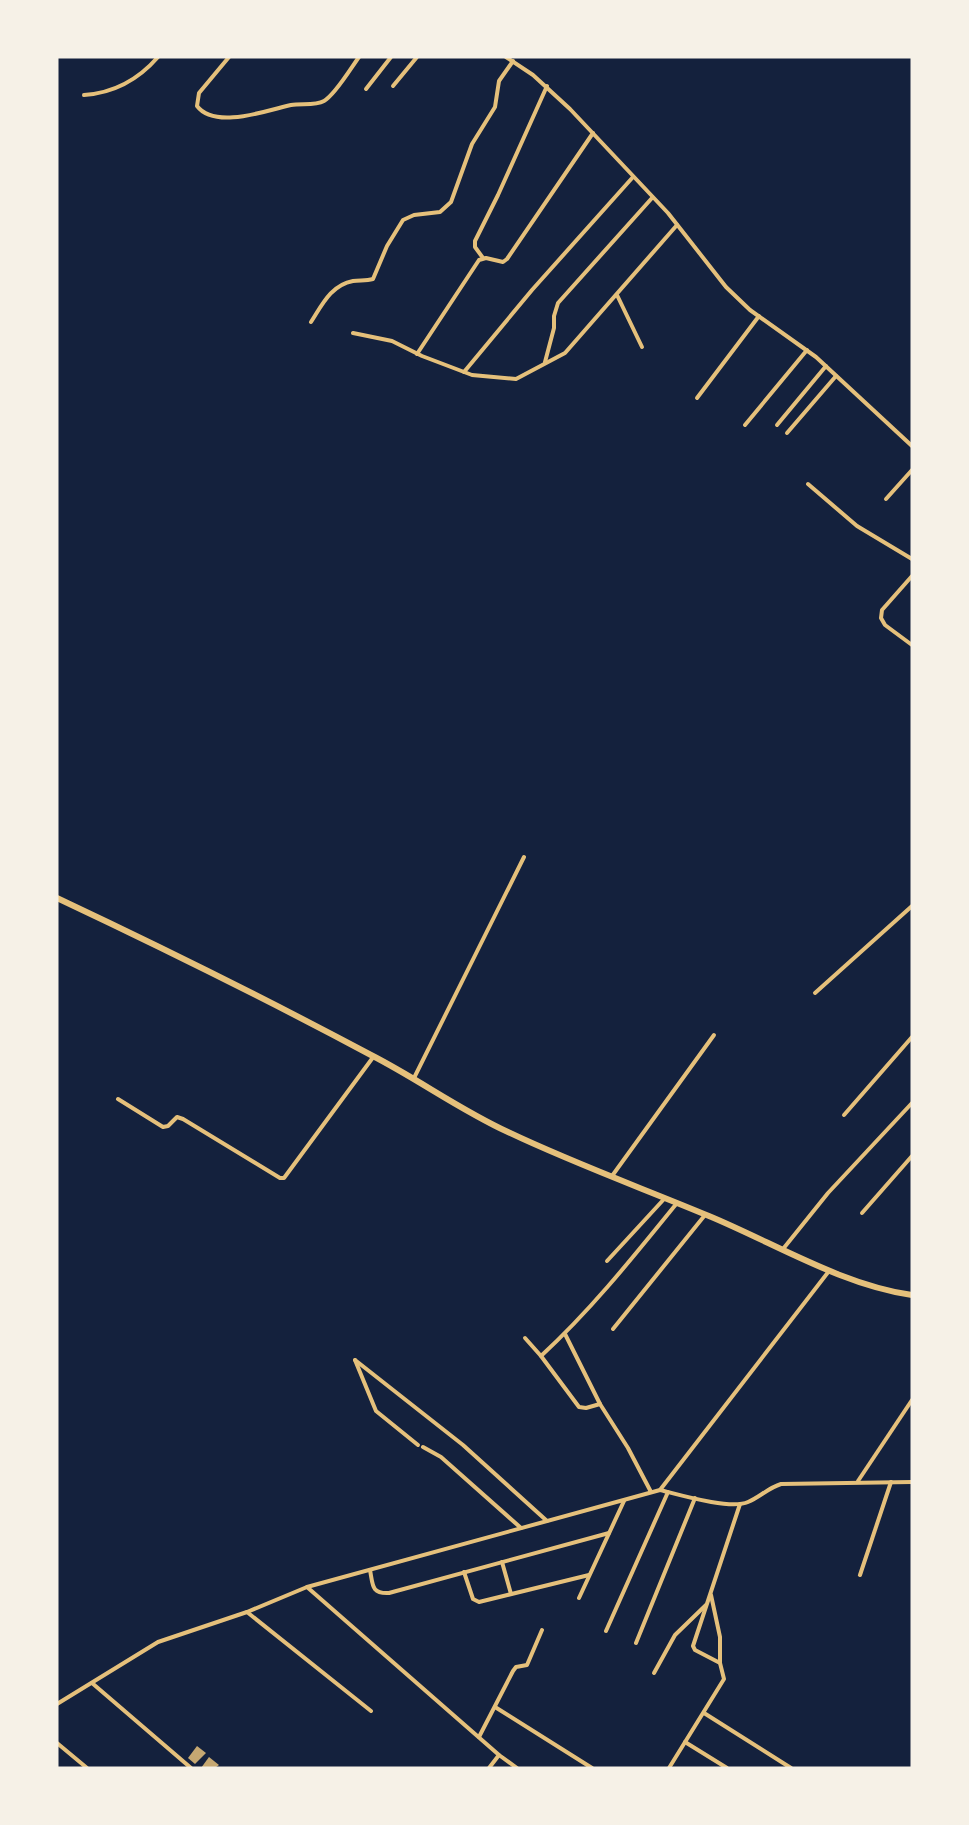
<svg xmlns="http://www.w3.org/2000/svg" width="969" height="1825" viewBox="0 0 969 1825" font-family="Signika,sans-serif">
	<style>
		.building { fill: #c6a872 }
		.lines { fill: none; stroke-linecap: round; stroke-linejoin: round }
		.minor { stroke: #e5c07b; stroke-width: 4 }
		.primary { stroke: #e5c07b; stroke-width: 6 }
	</style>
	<rect width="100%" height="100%" fill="#14213d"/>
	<g class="building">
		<path d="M197 1746 206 1753 195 1764 188 1758Z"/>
		<path d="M209 1757 219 1765 215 1768H201Z"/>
	</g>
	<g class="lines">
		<g class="minor">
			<path d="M229 57 199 93 197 106C215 130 268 110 291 105 301 103 315 106 324 101 335 95 351 68 359 57"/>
			<path d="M506 57 533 75 570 109 668 213 726 287 750 310 816 357 912 446"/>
			<path d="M393 86 417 57"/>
			<path d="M366 89 391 57"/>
			<path d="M84 95C114 93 138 80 158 57"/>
			<path d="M483 258 475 247V241L498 195 547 86"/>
			<path d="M617 295 642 347"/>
			<path d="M311 322C322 305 331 285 353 281 360 280 366 281 373 279L387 246 403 220 414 215 440 212 451 202 472 144 495 107 499 81 513 61"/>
			<path d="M353 333 392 341 422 356 472 375 516 379 565 353 677 225"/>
			<path d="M417 354 479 260 486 258 503 262 507 259 593 133"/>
			<path d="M545 362 554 328V316L558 303 652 198"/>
			<path d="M464 372 532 290 633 177"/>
			<path d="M697 398 759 316"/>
			<path d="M745 425 807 350"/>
			<path d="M777 425 826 366"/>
			<path d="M787 433 836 376"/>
			<path d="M808 484 857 526 912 559"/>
			<path d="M886 499 912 470"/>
			<path d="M912 576 882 610 881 618 885 625 912 645"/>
			<path d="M815 993 912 906"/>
			<path d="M414 1078 524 857"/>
			<path d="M118 1099 163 1127 168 1126 177 1117 183 1119 280 1178H284L374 1056"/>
			<path d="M844 1115 912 1037"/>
			<path d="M612 1176 714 1035"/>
			<path d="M862 1213 912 1156"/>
			<path d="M783 1249 828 1193 912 1103"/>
			<path d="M607 1261 665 1198"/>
			<path d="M613 1329 705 1215"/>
			<path d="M565 1334 600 1404 628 1448 651 1492"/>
			<path d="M525 1338 541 1356 579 1407 586 1408 600 1404"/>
			<path d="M541 1356C591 1310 634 1256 677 1203"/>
			<path d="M355 1360 463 1445 547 1521"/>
			<path d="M355 1360 376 1411 418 1445"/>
			<path d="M423 1447 441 1457 521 1528"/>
			<path d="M858 1481 912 1400"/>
			<path d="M660 1490C680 1495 731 1510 748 1502 760 1497 768 1488 781 1484L912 1482"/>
			<path d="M502 1562 511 1594"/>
			<path d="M370 1570C373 1585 371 1594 389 1593L609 1533"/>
			<path d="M464 1572 473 1599 479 1602 589 1575"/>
			<path d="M860 1575 891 1482"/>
			<path d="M307 1587 499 1755 517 1768"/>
			<path d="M711 1595 720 1637V1663"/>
			<path d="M579 1598 624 1501"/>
			<path d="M247 1612 371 1711"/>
			<path d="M606 1631 668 1492"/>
			<path d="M636 1643 695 1498"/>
			<path d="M654 1673 675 1635 706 1605"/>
			<path d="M92 1683 191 1768"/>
			<path d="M57 1704 158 1642 247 1612 307 1587 660 1490 829 1271"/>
			<path d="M495 1707 592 1768"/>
			<path d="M704 1713 791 1768"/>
			<path d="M479 1737 513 1671 516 1667 527 1665 542 1630"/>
			<path d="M685 1742 727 1768"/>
			<path d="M57 1743 87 1768"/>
			<path d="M489 1768 499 1755"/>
			<path d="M669 1768 724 1679 720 1663 695 1650 693 1646 740 1504"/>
		</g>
		<path class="primary" d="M57 898C163 948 268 1000 371 1055 418 1079 460 1110 508 1132 573 1163 642 1188 709 1216 774 1243 842 1285 912 1295"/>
	</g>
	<rect width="969" height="1825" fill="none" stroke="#f6f1e7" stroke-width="117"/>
</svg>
